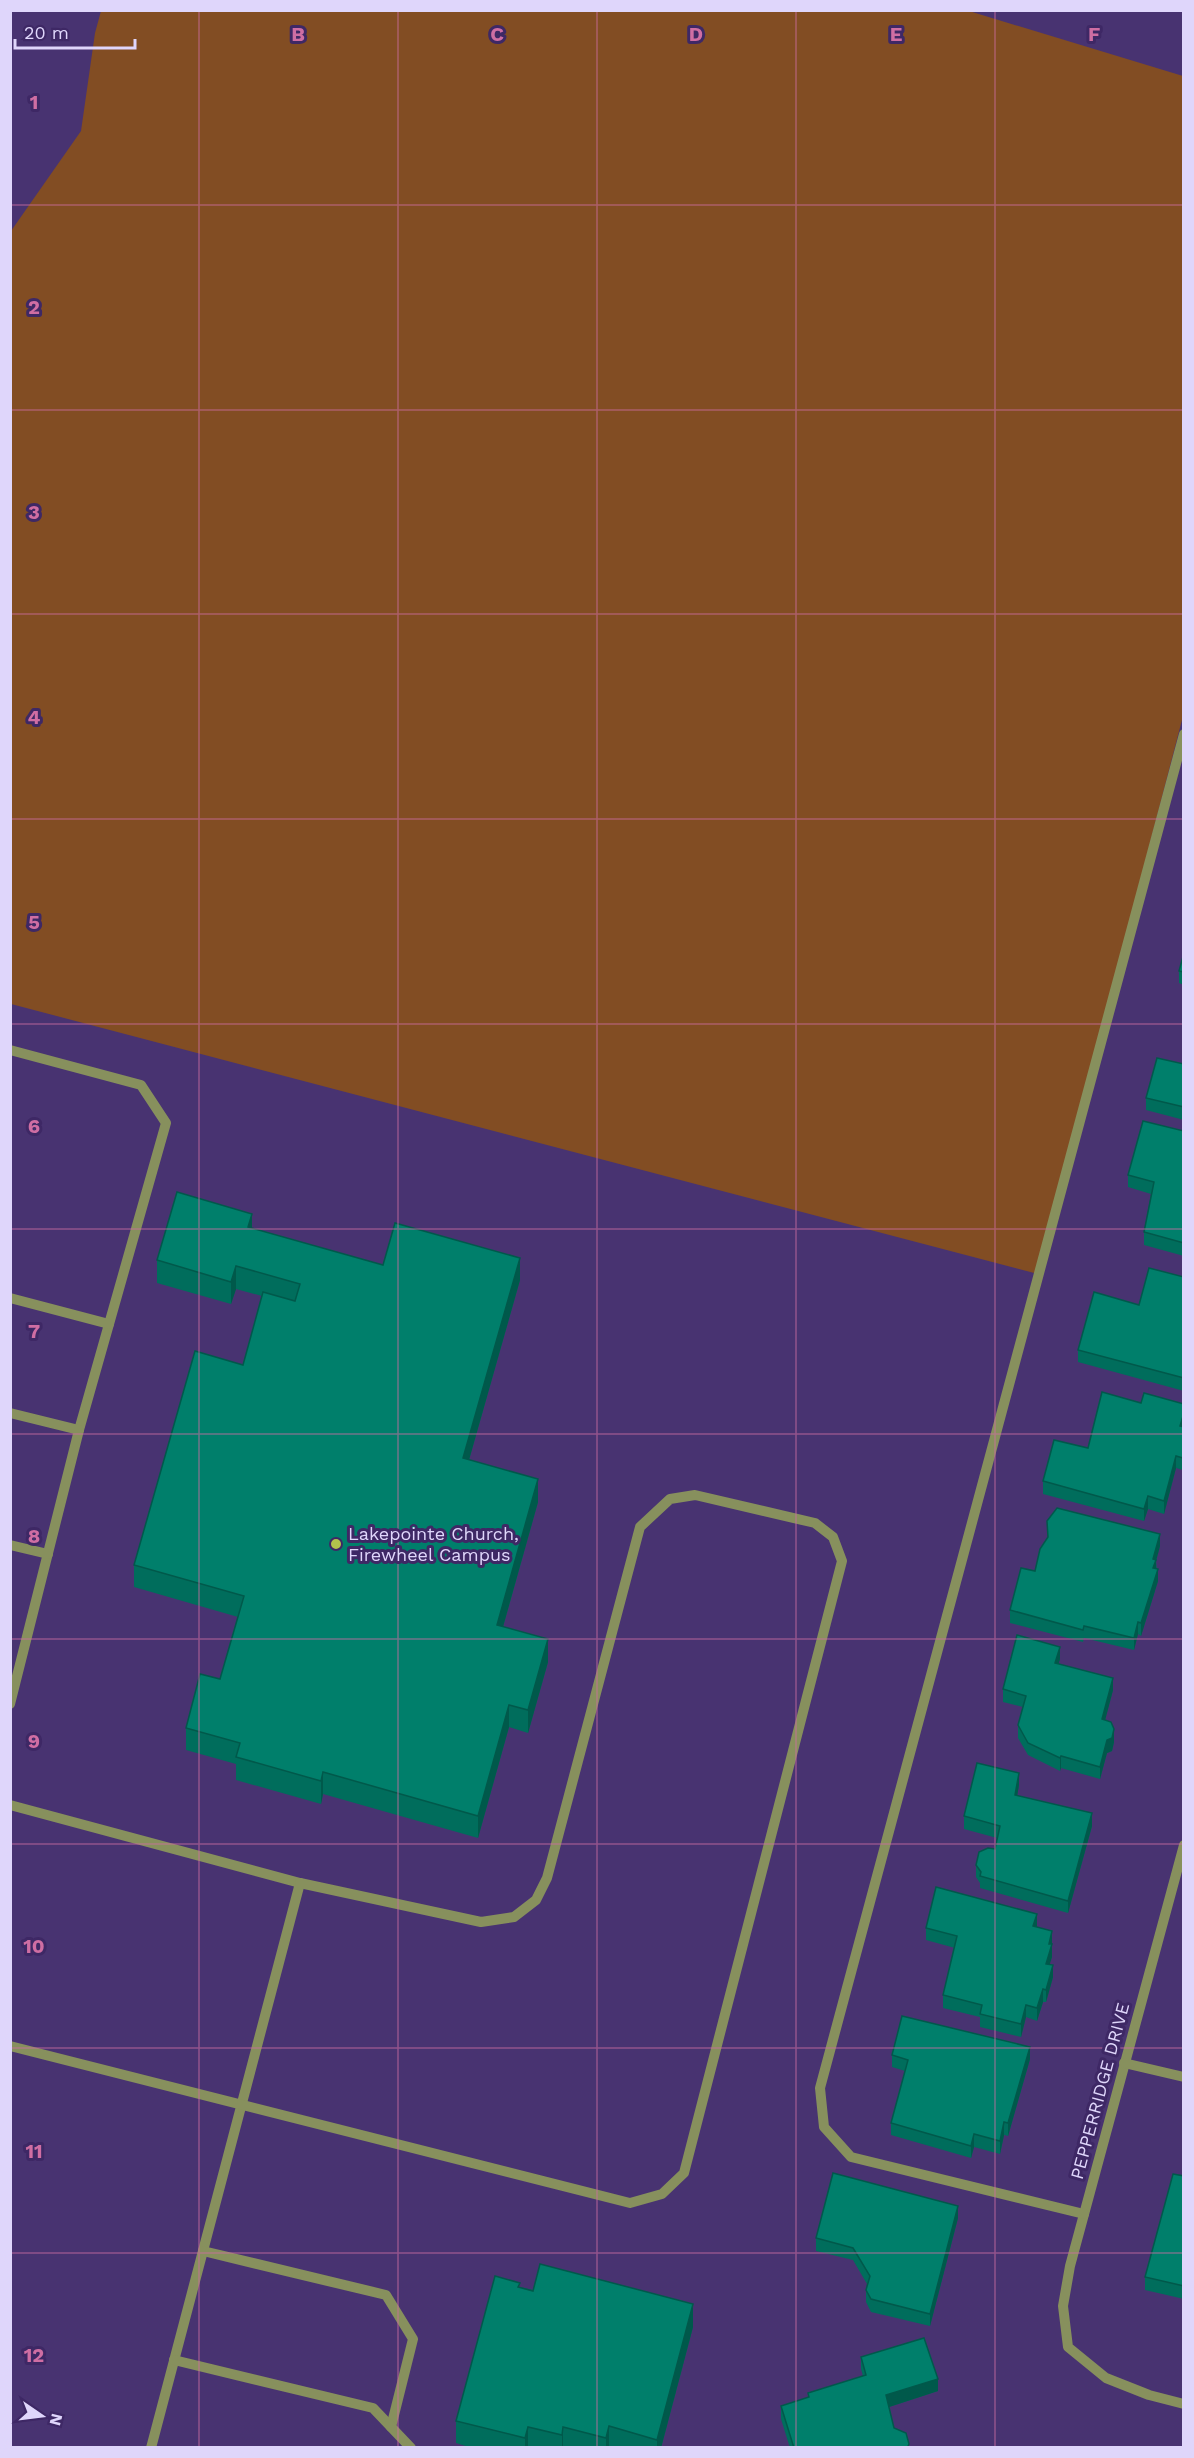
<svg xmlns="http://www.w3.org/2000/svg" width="1194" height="2458" viewBox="0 0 1194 2458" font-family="'Work Sans',sans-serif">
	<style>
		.green { fill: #824d23 }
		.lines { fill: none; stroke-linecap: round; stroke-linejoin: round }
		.minor { stroke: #87905d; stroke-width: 10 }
		.wall { fill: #006d5c }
		.shaded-wall { fill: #00594b }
		.building { fill: #007f6b; stroke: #00594b; stroke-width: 1.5 }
		.grid { fill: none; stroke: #cf6ea3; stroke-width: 1.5; stroke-opacity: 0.55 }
		.poi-dot { fill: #b2c34c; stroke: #3e2865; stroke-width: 2 }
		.labels { text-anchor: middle; stroke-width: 6; stroke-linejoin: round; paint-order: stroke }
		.poi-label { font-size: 18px; fill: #dfd6fb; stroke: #3e2865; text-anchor: start }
		.street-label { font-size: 18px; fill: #dfd6fb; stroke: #3e2865 }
		.grid-label { font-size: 20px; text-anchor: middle; font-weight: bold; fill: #cf6ea3; stroke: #3e2865; stroke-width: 6; stroke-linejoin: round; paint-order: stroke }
	</style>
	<rect width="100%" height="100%" fill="#483371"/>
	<path class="green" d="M101 11H969L1183 76V716L1038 1274 11 1004V231L81 131 95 33Z"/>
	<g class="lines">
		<g class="minor">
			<path d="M10 1050 141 1085 166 1123 79 1430"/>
			<path d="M10 1298 109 1324"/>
			<path d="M10 1413 79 1430 10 1704"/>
			<path d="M10 1545 48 1554"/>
			<path d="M10 1805 300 1883 151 2448"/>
			<path d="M1184 1845 1070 2266 1063 2306 1068 2347 1106 2378 1149 2395 1184 2404"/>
			<path d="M10 2046 630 2203 662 2194 684 2173 842 1561 833 1537 815 1523 695 1495 670 1499 640 1527 547 1878 536 1900 514 1917 481 1922 300 1883"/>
			<path d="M1124 2063 1184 2077"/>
			<path d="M1084 2214 851 2157 824 2127 820 2088 1184 734"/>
			<path d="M203 2251 386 2295 413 2339 391 2427"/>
			<path d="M174 2360 373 2408 411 2448"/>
		</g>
	</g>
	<g class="wall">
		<path d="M1184 953V985L1179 983V971Z"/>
		<path d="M1184 1064V1120L1146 1110V1098Z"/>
		<path d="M1184 1131V1256L1144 1245V1232L1151 1194 1128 1187V1175Z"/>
		<path d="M252 1228 383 1265 520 1280 469 1460 538 1502 503 1627 548 1662 528 1733 509 1727 478 1838 323 1794 321 1804 236 1780V1764L186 1750V1728L220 1679 238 1617 134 1587V1565L243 1365 262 1296 236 1289 231 1304 157 1283V1260Z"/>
		<path d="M1184 1277V1391L1078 1362V1350L1139 1305Z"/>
		<path d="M1141 1403 1184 1404V1467L1183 1470 1176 1468 1164 1514 1148 1509 1144 1521 1043 1494V1481L1088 1448Z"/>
		<path d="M1047 1521 1160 1546 1156 1561 1158 1581 1141 1636 1138 1634 1134 1650 1084 1638 1083 1642 1010 1623V1610L1035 1571 1048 1539Z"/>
		<path d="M1060 1659 1058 1664 1113 1690 1105 1720 1114 1742 1112 1751 1107 1753 1100 1779 1061 1768 1060 1771 1028 1755 1018 1738V1725L1023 1707 1003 1702V1689Z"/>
		<path d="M1019 1785 1017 1796 1092 1826 1068 1913 980 1888V1883L976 1877V1865L995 1849 997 1838 964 1829V1816Z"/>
		<path d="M1036 1927 1052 1931V1957L1049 1964 1053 1977 1046 2002H1043L1037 2021 1026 2017 1021 2037 980 2027V2017L943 2008V1995L955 1948 926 1940V1928Z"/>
		<path d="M892 2055 1030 2059 1008 2136 1004 2135 1000 2154 974 2147 971 2158 891 2135V2123L905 2071 892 2067Z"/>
		<path d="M1184 2176V2299L1145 2290V2277Z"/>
		<path d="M958 2218 930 2326 871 2312 866 2302V2290L867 2284 853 2260 816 2251V2238Z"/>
		<path d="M520 2287 693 2327 661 2448H472L456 2443V2421Z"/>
		<path d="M861 2357 938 2391 889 2407 894 2428 909 2448H790L781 2419V2406L808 2398V2393L863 2376 861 2369Z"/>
	</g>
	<g class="shaded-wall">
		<path d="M252 1214V1236L248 1227Z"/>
		<path d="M520 1258V1280L463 1481V1458Z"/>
		<path d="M236 1266V1289L231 1304V1282Z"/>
		<path d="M1184 1413V1426L1180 1438V1426Z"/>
		<path d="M1176 1456V1468L1164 1514V1501Z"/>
		<path d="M538 1479V1502L497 1648V1625Z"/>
		<path d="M1148 1496V1509L1144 1521V1509Z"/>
		<path d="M1160 1534V1546L1156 1561V1572L1153 1581V1559Z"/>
		<path d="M1158 1569V1581L1141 1636V1623Z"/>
		<path d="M1138 1622V1634L1134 1650V1638Z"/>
		<path d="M548 1639V1662L528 1733V1710Z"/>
		<path d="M1060 1647V1659L1055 1675V1663Z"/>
		<path d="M1113 1678V1690L1102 1732V1719Z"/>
		<path d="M509 1705V1727L478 1838V1816Z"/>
		<path d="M1114 1729V1742L1112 1751 1107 1753 1100 1779V1767L1107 1740Z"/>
		<path d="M1061 1756V1768L1060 1771V1758Z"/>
		<path d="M323 1772V1794L321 1804V1781Z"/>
		<path d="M1019 1773V1785L1015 1808V1795Z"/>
		<path d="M1092 1813V1826L1068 1913V1901Z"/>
		<path d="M1037 1914V1926L1033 1939V1926Z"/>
		<path d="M1052 1931V1957L1046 1976V1964Z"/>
		<path d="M1053 1965V1977L1046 2002V1990Z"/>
		<path d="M1043 1989V2002L1037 2021V2008Z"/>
		<path d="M1026 2005V2017L1021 2037V2024Z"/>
		<path d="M1030 2047V2059L1008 2136V2123Z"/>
		<path d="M1004 2122V2135L1000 2154V2141Z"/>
		<path d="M974 2134V2147L971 2158V2146Z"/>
		<path d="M958 2206V2218L930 2326V2314Z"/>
		<path d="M693 2304V2327L661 2448H657V2440Z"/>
		<path d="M938 2379V2391L886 2408V2395Z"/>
		<path d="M609 2426V2448H606V2438Z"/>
		<path d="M528 2427V2448H525V2438Z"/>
		<path d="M563 2427V2448H562V2435Z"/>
	</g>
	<g class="building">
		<path d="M1184 953V972L1179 971Z"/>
		<path d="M1157 1058 1184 1064V1107L1146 1098Z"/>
		<path d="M1143 1121 1184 1131V1243L1144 1232 1154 1182 1128 1175Z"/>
		<path d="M177 1192 252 1214 248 1227 383 1265 395 1223 520 1258 463 1458 538 1479 497 1625 548 1639 528 1710 509 1705 478 1816 323 1772 321 1781 236 1757 240 1743 186 1728 200 1674 220 1679 244 1596 134 1565 195 1351 243 1365 263 1292 295 1301 300 1284 236 1266 231 1282 157 1260Z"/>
		<path d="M1149 1268 1184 1277V1378L1078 1350 1094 1292 1139 1305Z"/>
		<path d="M1102 1392 1141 1403 1144 1393 1184 1404V1413L1180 1426 1184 1427V1455L1183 1458 1176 1456 1164 1501 1148 1496 1144 1509 1043 1481 1054 1440 1088 1448Z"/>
		<path d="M1057 1508 1160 1534 1153 1559 1156 1560 1153 1568 1158 1569 1141 1623 1138 1622 1134 1638 1084 1626 1083 1630 1010 1610 1021 1568 1035 1571 1040 1549 1048 1537 1047 1521Z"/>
		<path d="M1017 1635 1060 1647 1055 1663 1113 1678 1102 1719 1111 1722 1114 1729 1112 1738 1107 1740 1100 1767 1061 1756 1060 1758 1028 1743 1018 1725 1026 1696 1003 1689Z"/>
		<path d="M977 1763 1019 1773 1015 1795 1092 1813 1068 1901 980 1876 981 1872 976 1865 979 1852 988 1848 995 1849 1000 1826 964 1816Z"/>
		<path d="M936 1887 1037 1914 1033 1926 1052 1931 1049 1944H1052L1046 1964 1053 1965 1046 1990 1043 1989 1037 2008 1026 2005 1021 2024 980 2014 982 2005 943 1995 957 1936 926 1928Z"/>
		<path d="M902 2016 1030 2047 1008 2123 1004 2122 1000 2141 974 2134 971 2146 891 2123 908 2060 892 2055Z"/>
		<path d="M833 2173 958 2206 930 2314 871 2299 866 2290 870 2276 853 2248 816 2238Z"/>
		<path d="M1173 2174 1184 2176V2286L1145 2277Z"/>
		<path d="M540 2264 693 2304 657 2440 609 2426 606 2438 563 2427 562 2435 528 2427 525 2438 456 2421 495 2276 520 2283 518 2287 533 2291Z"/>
		<path d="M924 2338 938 2379 886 2395 894 2428 906 2433 909 2444 907 2448H794L781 2406 809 2397 808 2393 866 2375 861 2357Z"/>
	</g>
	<path class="grid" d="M199 10V2448M398 10V2448M597 10V2448M796 10V2448M995 10V2448M10 205H1184M10 410H1184M10 614H1184M10 819H1184M10 1024H1184M10 1229H1184M10 1434H1184M10 1639H1184M10 1844H1184M10 2048H1184M10 2253H1184"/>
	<circle class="poi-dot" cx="336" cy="1544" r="6"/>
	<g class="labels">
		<g class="poi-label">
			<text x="348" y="1540">Lakepointe Church,<tspan x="348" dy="21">Firewheel Campus</tspan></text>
		</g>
		<g class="street-label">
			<text transform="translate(1100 2091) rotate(-75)" y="6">PEPPERRIDGE DRIVE</text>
		</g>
	</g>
	<g class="grid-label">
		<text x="298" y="41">B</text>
		<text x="497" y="41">C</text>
		<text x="696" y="41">D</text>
		<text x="896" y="41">E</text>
		<text x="1094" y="41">F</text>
		<text x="34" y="109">1</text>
		<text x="34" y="314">2</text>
		<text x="34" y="519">3</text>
		<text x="34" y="724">4</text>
		<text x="34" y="929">5</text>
		<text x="34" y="1133">6</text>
		<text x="34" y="1338">7</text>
		<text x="34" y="1543">8</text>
		<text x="34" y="1748">9</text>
		<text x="34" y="1953">10</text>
		<text x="34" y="2158">11</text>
		<text x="34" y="2362">12</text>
	</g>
	<rect width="1194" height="2458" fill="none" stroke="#dfd6fb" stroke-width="24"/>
	<g transform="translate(42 2416) rotate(104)" stroke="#3e2865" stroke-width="4.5" paint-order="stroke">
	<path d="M0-4.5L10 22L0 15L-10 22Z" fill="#dfd6fb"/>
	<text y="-9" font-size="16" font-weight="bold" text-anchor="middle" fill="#dfd6fb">N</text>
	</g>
	<path d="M15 39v9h120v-9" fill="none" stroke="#dfd6fb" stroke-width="3"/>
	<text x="24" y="39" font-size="18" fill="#dfd6fb" stroke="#3e2865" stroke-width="4.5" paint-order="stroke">20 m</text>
</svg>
